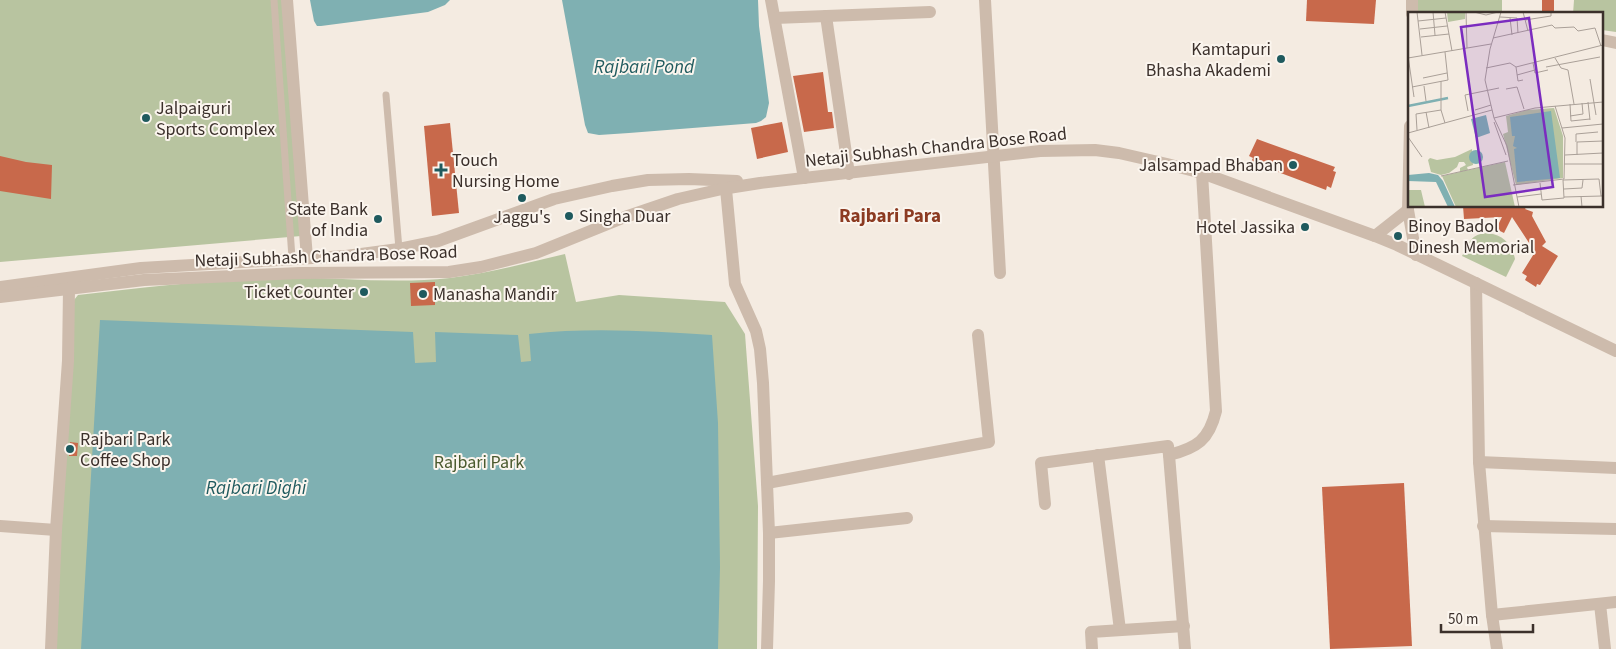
<svg xmlns="http://www.w3.org/2000/svg" width="1616" height="649" viewBox="0 0 1616 649" font-family="'Source Sans 3',sans-serif">
	<style>
		.green { fill: #b8c4a0 }
		.water { fill: #7fb0b2 }
		.building { fill: #c8694b }
		.lines { fill: none; stroke-linecap: round; stroke-linejoin: round }
		.service { stroke: #cdbbac; stroke-width: 7 }
		.minor { stroke: #cdbbac; stroke-width: 12 }
		.tertiary { stroke: #cdbbac; stroke-width: 12 }
		.poi-dot { fill: #1f5a5e; stroke: #fbf5ee; stroke-width: 2 }
		.labels { text-anchor: middle; stroke-width: 4; stroke-linejoin: round; paint-order: stroke }
		.poi-label { font-size: 18px; fill: #3b302b; stroke: #fbf5ee; text-anchor: start }
		.street-label { font-size: 18px; fill: #3b302b; stroke: #fbf5ee }
		.park-label { font-size: 18px; fill: #4a5a2e; stroke: #fbf5ee }
		.water-label { font-size: 19px; font-style: italic; fill: #1f5a5e; stroke: #fbf5ee }
		.neighbourhood-label { font-size: 19px; font-weight: bold; fill: #8c3b22; stroke: #fbf5ee }
		.inset-river { fill: none; stroke: #7fb0b2; stroke-width: 2.5 }
		.inset-road { fill: none; stroke: #aaa098; stroke-width: 1 }
		.view { fill: #7b2cbf; fill-opacity: 0.15; stroke: #7b2cbf; stroke-width: 2.5 }
		.inset-edge { fill: none; stroke: #3b302b; stroke-width: 2.5 }
	</style>
	<rect width="100%" height="100%" fill="#f4ebe1"/>
	<g class="green">
		<path d="M0 0H284L301 236 0 262Z"/>
		<rect x="1417" y="0" width="85" height="14"/>
		<path d="M1574 0H1616V32L1602 30V14H1573Z"/>
		<path d="M1488 233C1503 235 1512 244 1515 259L1506 277 1462 256C1470 242 1470 234 1488 233Z"/>
		<path d="M565 254 576 302 619 295 725 302 745 334 758 506 757 649H53L74 300 78 295C138 288 199 281 260 278 323 275 387 285 450 278 489 273 527 263 565 254Z"/>
	</g>
	<g class="water">
		<path d="M310 0H450L445 5 428 12 321 26H317L314 21Z"/>
		<path d="M562 0H758L759 26 769 103 766 117 761 121 756 123 629 133 599 135 588 133 585 125Z"/>
		<path d="M100 320 413 332 415 363 436 362 435 332 518 335 521 362 531 361 529 334C590 327 651 331 712 335L718 423 720 567 718 649H81Z"/>
	</g>
	<g class="building">
		<path d="M1307 0H1376L1374 24 1306 21Z"/>
		<path d="M1542 0H1554V12L1542 11Z"/>
		<path d="M823 72 828 112H832L834 128 804 132 793 76Z"/>
		<path d="M782 122 788 152 757 159 751 128Z"/>
		<path d="M450 123 459 213 432 216 424 126Z"/>
		<path d="M1257 139 1335 167 1333 171 1336 172 1331 188 1327 186 1326 190 1251 162 1253 158 1249 156Z"/>
		<path d="M0 156 26 162 52 165 51 199 0 191Z"/>
		<path d="M1463 206H1527L1525 209 1533 212 1532 216 1546 242 1542 246 1558 256 1540 285 1537 284 1536 287 1525 280 1527 276 1522 273 1535 252 1512 217 1504 233 1496 229 1502 217 1464 219Z"/>
		<path d="M435 282V305L411 306 410 283Z"/>
		<path d="M70 442 78 443 77 456H69Z"/>
		<path d="M1404 483 1412 646 1330 649 1322 487Z"/>
	</g>
	<g class="lines">
		<g class="service">
			<path d="M274 0 292 258"/>
			<path d="M386 95 399 249"/>
		</g>
		<g class="minor">
			<path d="M287 0 307 258"/>
			<path d="M771 0 804 178"/>
			<path d="M985 0 1000 273"/>
			<path d="M826 16 849 174"/>
			<path d="M775 18 930 12"/>
			<path d="M1602 40 1616 43"/>
			<path d="M726 189 735 284 756 331 760 349 763 383 769 533V581L767 649"/>
			<path d="M1476 283 1479 462 1492 615 1497 649"/>
			<path d="M1098 455 1120 630"/>
			<path d="M1479 462 1616 468"/>
			<path d="M767 483 989 442 978 335"/>
			<path d="M1045 504 1041 463 1168 446 1169 455"/>
			<path d="M0 526 56 530"/>
			<path d="M1483 526 1616 529"/>
			<path d="M769 533 907 518"/>
			<path d="M1600 604 1605 649"/>
			<path d="M1492 615 1616 602"/>
			<path d="M51 649 56 530 68 361 69 289"/>
			<path d="M1092 649 1091 632 1184 626"/>
			<path d="M1185 649 1169 455C1197 448 1209 440 1216 411L1202 173"/>
		</g>
		<g class="tertiary">
			<path d="M1412 0V14"/>
			<path d="M1410 126 1408 210 1416 255"/>
			<path d="M1375 236 1408 210"/>
			<path d="M0 287 141 268 346 256 399 249 438 241 554 199 612 186 648 180 689 179 737 181"/>
			<path d="M0 297 144 280 300 273 449 272 481 267 536 253 625 217 678 199 722 189 760 183 1040 151 1095 150 1119 153 1167 164 1202 173 1375 236 1397 245 1616 351"/>
		</g>
	</g>
	<g class="poi-dot">
		<circle cx="1281" cy="59" r="5"/>
		<circle cx="146" cy="118" r="5"/>
		<circle cx="1293" cy="165" r="5"/>
		<path d="M438.5 162.5h5v5h5v5h-5v5h-5v-5h-5v-5h5z"/>
		<circle cx="522" cy="198" r="5"/>
		<circle cx="569" cy="216" r="5"/>
		<circle cx="378" cy="219" r="5"/>
		<circle cx="1305" cy="227" r="5"/>
		<circle cx="1398" cy="236" r="5"/>
		<circle cx="364" cy="292" r="5"/>
		<circle cx="423" cy="294" r="5"/>
		<circle cx="70" cy="449" r="5"/>
	</g>
	<g class="labels">
		<g class="poi-label">
			<text x="1271" y="55" text-anchor="end">Kamtapuri<tspan x="1271" dy="21">Bhasha Akademi</tspan></text>
			<text x="156" y="114">Jalpaiguri<tspan x="156" dy="21">Sports Complex</tspan></text>
			<text x="452" y="166">Touch<tspan x="452" dy="21">Nursing Home</tspan></text>
			<text x="1283" y="171" text-anchor="end">Jalsampad Bhaban</text>
			<text x="368" y="215" text-anchor="end">State Bank<tspan x="368" dy="21">of India</tspan></text>
			<text x="579" y="222">Singha Duar</text>
			<text x="522" y="223" text-anchor="middle">Jaggu's</text>
			<text x="1408" y="232">Binoy Badol<tspan x="1408" dy="21">Dinesh Memorial</tspan></text>
			<text x="1295" y="233" text-anchor="end">Hotel Jassika</text>
			<text x="354" y="298" text-anchor="end">Ticket Counter</text>
			<text x="433" y="300">Manasha Mandir</text>
			<text x="80" y="445">Rajbari Park<tspan x="80" dy="21">Coffee Shop</tspan></text>
		</g>
		<g class="street-label">
			<text transform="translate(936 147) rotate(-6)" y="6">Netaji Subhash Chandra Bose Road</text>
			<text transform="translate(326 256) rotate(-2)" y="6">Netaji Subhash Chandra Bose Road</text>
		</g>
		<g class="park-label">
			<text x="479" y="468">Rajbari Park</text>
		</g>
		<g class="water-label">
			<text x="644" y="73">Rajbari Pond</text>
			<text x="256" y="494">Rajbari Dighi</text>
		</g>
		<g class="neighbourhood-label">
			<text x="890" y="222">Rajbari Para</text>
		</g>
	</g>
	<g transform="translate(1408 12)">
		<rect width="195" height="195" fill="#f4ebe1"/>
		<path d="M39 0H57V7L40 10ZM146 96 155 124V166L108 173 95 122 100 120 98 104 119 98ZM64 137 65 153 59 155 60 158 52 160V156L58 153 56 150H51L49 155 41 161 33 163 23 160 20 148 22 146 29 148 47 145ZM97 150 107 195H48L34 164ZM0 178H13L17 195H0Z" fill="#b8c4a0"/>
		<path d="M143 99 152 166 109 170 106 137 109 136 105 134 107 124H104L102 105ZM78 103 82 121 68 126 63 107ZM61 145a7 7 0 1 1 14 0a7 7 0 1 1-14 0ZM21 161 30 163 35 169 47 195H40L28 170 0 169V163Z" fill="#7fb0b2"/>
		<path class="inset-river" d="M0 94 40 86"/>
		<path class="inset-road" d="M9 0 14 43M25 0 27 23M37 0 44 39M58 0 59 36M66 0 78 3 90 0M93 0 82 37 77 68 86 106 99 134 111 195M115 0 120 19M92 5 109 6 110 21M102 6 104 23M117 8 143 4V0M10 9 38 6M12 17 39 14M13 25 41 22M85 26 144 13 147 16 166 15 170 19 187 16 193 34M0 44 6 85M0 46 83 32M147 46 153 56 160 58 166 92M125 51 127 61 140 58M108 55 110 69 115 68M138 55 192 45M78 56 102 51 108 55 195 33M109 63 127 58M15 66 39 61M182 67 188 103M33 69V98L37 111M16 74 18 89M4 75 40 68 37 40M98 77 109 75 116 97M180 90 182 108M162 92 163 109 182 107M67 98 83 93M60 99 57 83 91 76M18 100 21 116M162 104 175 102 174 91M86 106 127 96 195 90M86 110 98 143M154 116 195 112M9 118 8 102 33 98M0 121 84 98M0 125 14 145M168 130V122L190 120M157 143 195 141M169 143V130L195 129M156 152H195M33 164 100 149M132 171 134 188 156 186 155 168 191 167 193 184M105 173 156 167 157 126 147 94M156 177 174 176 175 168M109 185 133 182M156 185 194 184M161 195H174L173 184"/>
		<path class="view" d="M121 6 145 175 77 185 53 15Z"/>
		<rect width="195" height="195" class="inset-edge"/>
	</g>
	<path d="M1441 624v8h92v-8" fill="none" stroke="#3b302b" stroke-width="2.5"/>
	<text x="1448" y="624" font-size="15" fill="#3b302b" stroke="#fbf5ee" stroke-width="4" paint-order="stroke">50 m</text>
</svg>
